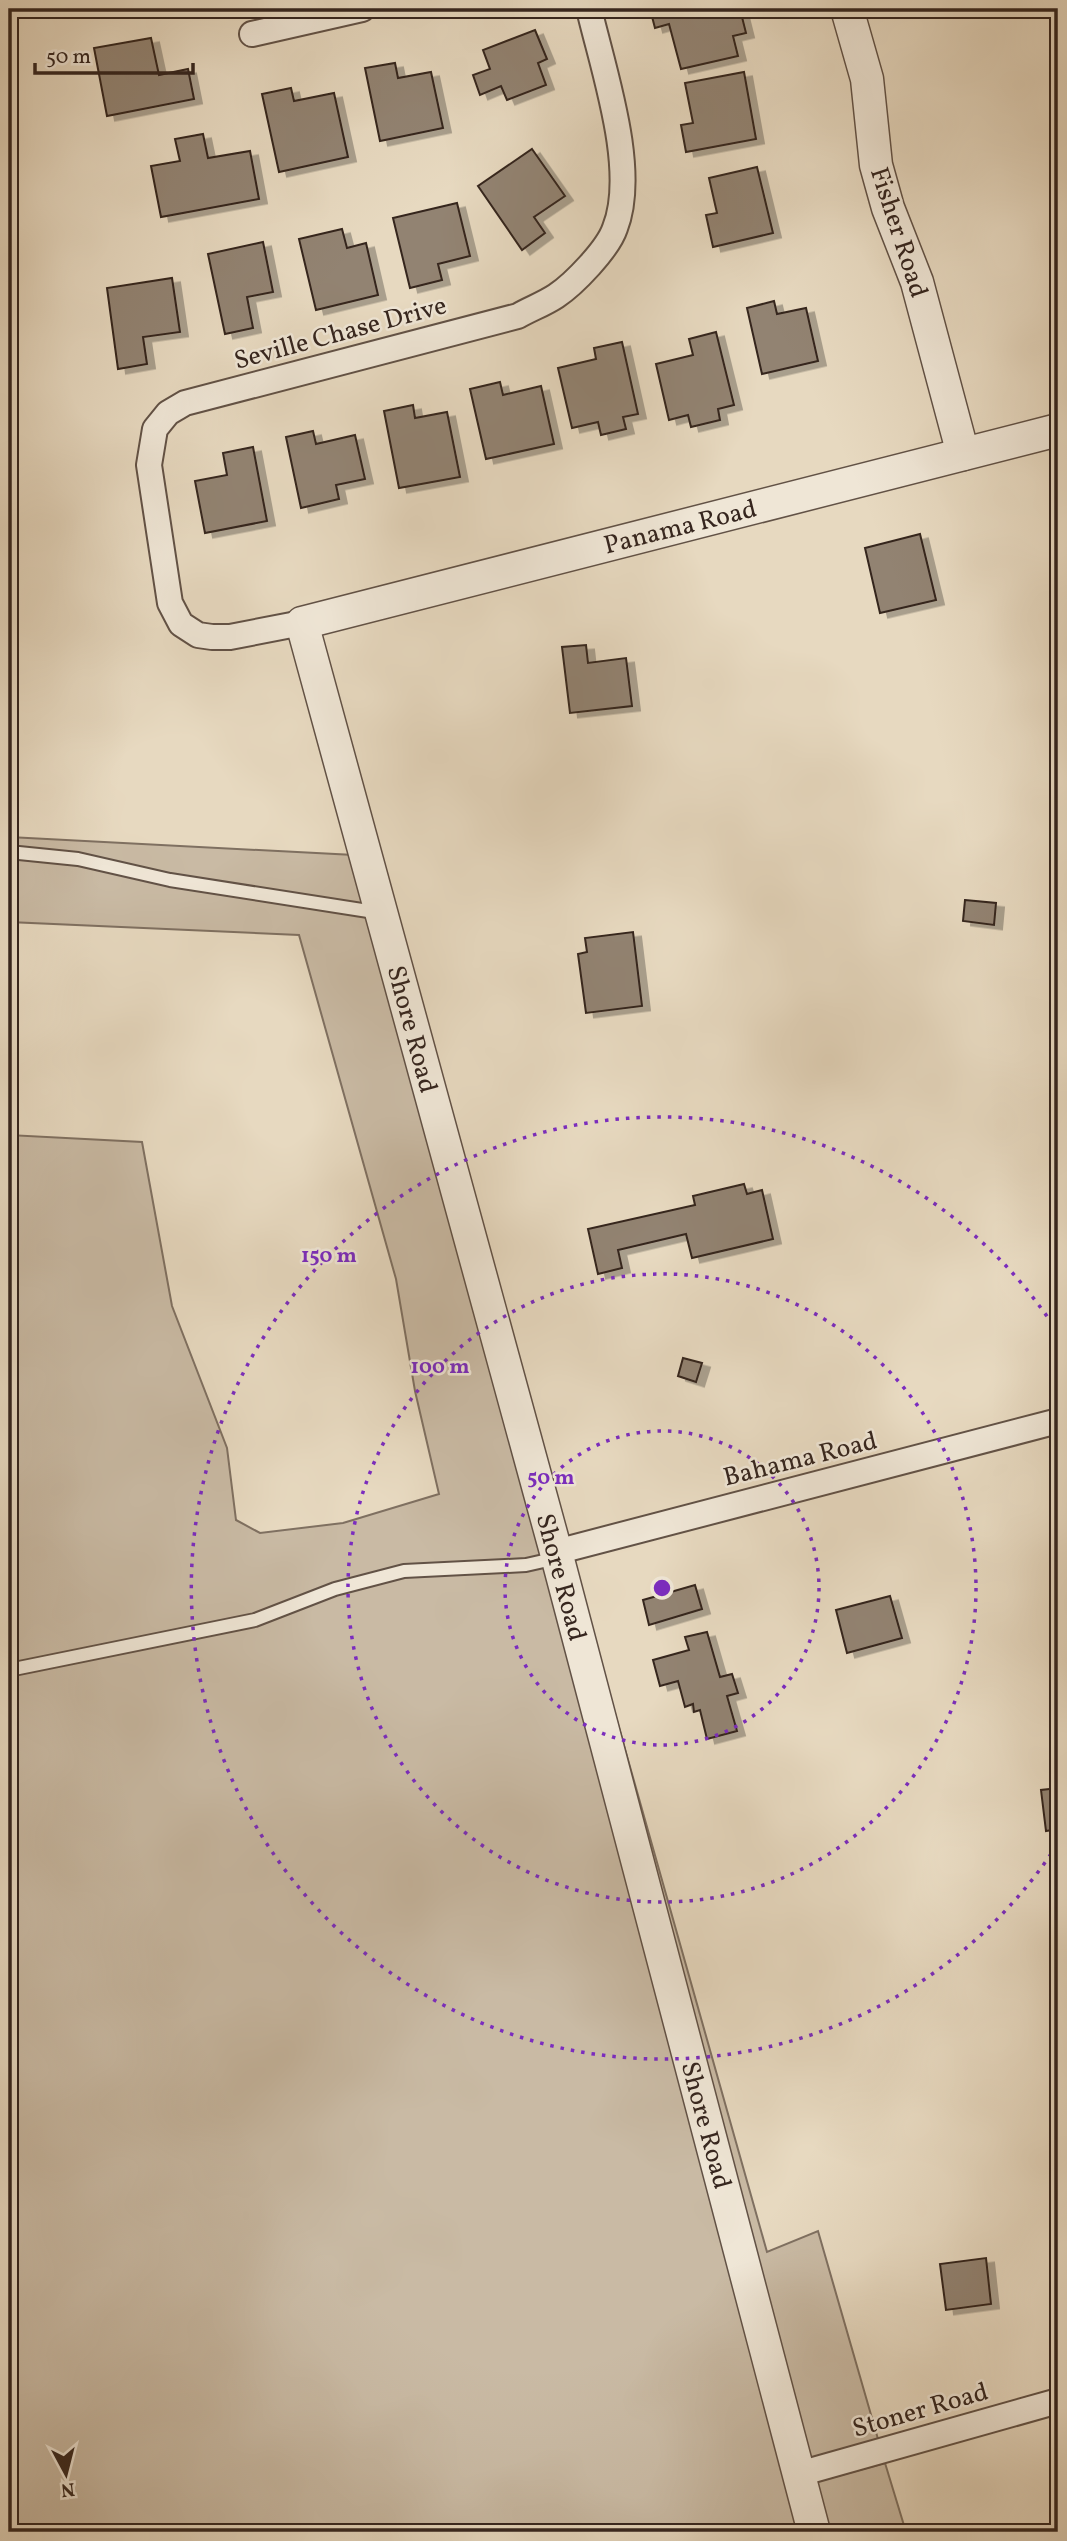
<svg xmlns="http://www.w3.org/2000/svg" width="1067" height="2541" viewBox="0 0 1067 2541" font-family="Vollkorn,serif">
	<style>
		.green { fill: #c9baa4; stroke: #7f7061; stroke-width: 2 }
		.building { fill: #928372; stroke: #35251e; stroke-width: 2; filter: url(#shadow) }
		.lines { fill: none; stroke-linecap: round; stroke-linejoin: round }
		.service-casing { stroke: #625246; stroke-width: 16 }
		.minor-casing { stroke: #625246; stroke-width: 28 }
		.tertiary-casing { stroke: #625246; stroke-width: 35 }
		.service { stroke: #efe6d6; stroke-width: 12 }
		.minor { stroke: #efe6d6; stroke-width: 24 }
		.tertiary { stroke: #efe6d6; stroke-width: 32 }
		.ring { fill: none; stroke: #7b2cbf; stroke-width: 3.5; stroke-dasharray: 3.5 7 }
		.labels { text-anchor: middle; stroke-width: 5; stroke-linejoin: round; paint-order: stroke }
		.street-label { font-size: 26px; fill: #35251e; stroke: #efe6d6 }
		.centre { fill: #7b2cbf; stroke: #efe6d6; stroke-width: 3.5 }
		.ring-label { font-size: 21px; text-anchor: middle; font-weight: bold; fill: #7b2cbf; stroke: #efe6d6; stroke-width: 5; stroke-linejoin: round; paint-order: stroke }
	</style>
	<defs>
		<filter id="shadow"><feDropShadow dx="8" dy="4.5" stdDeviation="0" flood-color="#0004"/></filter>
	</defs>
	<rect width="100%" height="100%" fill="#e7d9c0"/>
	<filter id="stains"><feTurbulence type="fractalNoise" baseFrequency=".00286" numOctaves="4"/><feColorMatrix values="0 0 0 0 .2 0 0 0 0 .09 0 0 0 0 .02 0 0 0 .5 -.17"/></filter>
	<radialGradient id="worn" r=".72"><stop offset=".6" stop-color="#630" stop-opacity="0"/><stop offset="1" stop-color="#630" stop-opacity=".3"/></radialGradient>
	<g class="green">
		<path d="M9 837 354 855 802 2532H9V1135L142 1142 172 1306 227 1448 236 1520 260 1533 343 1523 439 1494 415 1391 396 1279 299 935 9 922Z"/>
		<path d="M575 1572 767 2252 818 2231 878 2439 806 2460Z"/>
		<path d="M885 2463 906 2532H825L812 2483Z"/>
	</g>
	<g class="building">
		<path d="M650 9H740L746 33 733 36 738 56 681 69 669 24 655 28Z"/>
		<path d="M535 30 547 59 538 63 546 85 507 100 501 86 480 95 473 75 490 69 483 50Z"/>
		<path d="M151 38 159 75 188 69 194 99 107 116 94 48Z"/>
		<path d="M395 63 398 78 431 72 443 128 380 141 365 68Z"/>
		<path d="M744 72 756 139 686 152 681 125 693 123 685 83Z"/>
		<path d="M291 88 294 101 334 93 348 157 279 172 262 94Z"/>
		<path d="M203 134 208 158 250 151 259 199 161 217 151 166 180 161 175 139Z"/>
		<path d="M532 149 565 196 534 217 545 233 522 250 478 186Z"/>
		<path d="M757 167 773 233 713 247 706 215 717 213 709 178Z"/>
		<path d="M457 203 470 256 438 264 442 280 410 288 393 218Z"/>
		<path d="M342 229 347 248 366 243 378 295 316 310 299 239Z"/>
		<path d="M263 242 273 292 247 297 253 328 225 334 208 254Z"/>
		<path d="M172 278 180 332 143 337 147 364 118 369 107 288Z"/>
		<path d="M774 301 777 314 806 308 818 361 762 374 747 308Z"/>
		<path d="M716 332 734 405 718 409 720 420 691 427 688 415 669 420 656 364 693 355 689 339Z"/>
		<path d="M622 342 638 414 623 417 626 429 601 435 598 422 572 428 558 368 596 359 594 348Z"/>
		<path d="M500 382 503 395 541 386 554 444 486 459 470 389Z"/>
		<path d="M413 405 415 418 447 412 460 477 399 488 384 411Z"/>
		<path d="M313 431 316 444 355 435 365 479 336 485 339 499 301 508 286 437Z"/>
		<path d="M253 447 267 521 205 533 195 481 227 475 223 453Z"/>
		<path d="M920 534 936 600 880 613 865 548Z"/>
		<path d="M586 645 588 663 626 658 632 706 570 713 562 647Z"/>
		<path d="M965 900 996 903 994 925 963 921Z"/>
		<path d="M633 932 642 1006 586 1013 578 954 587 952 585 938Z"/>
		<path d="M744 1184 747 1194 762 1190 773 1239 692 1258 686 1234 618 1250 622 1268 598 1274 588 1229 695 1205 693 1196Z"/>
		<path d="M683 1358 702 1363 696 1382 678 1376Z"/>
		<path d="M695 1585 702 1609 649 1625 643 1600Z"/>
		<path d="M890 1596 902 1638 847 1653 836 1610Z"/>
		<path d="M707 1632 720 1677 732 1674 738 1693 727 1696 737 1731 707 1739 700 1710 694 1712 693 1704 685 1707 678 1681 660 1686 653 1660 689 1650 685 1637Z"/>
		<path d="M1058 1788V1829L1046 1831 1041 1790Z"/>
		<path d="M986 2258 991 2304 946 2310 940 2264Z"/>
	</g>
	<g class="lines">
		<defs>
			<g id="service">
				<path d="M9 852 78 859 170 880 381 913"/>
				<path d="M9 1670 255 1620 335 1589 404 1571 526 1565 557 1558"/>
			</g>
			<g id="minor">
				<path d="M252 34 362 9"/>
				<path d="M302 623 230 637H212L198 635 181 624 170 603 149 465 155 429 168 413 185 403 518 316C530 309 544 304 556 296 574 284 608 249 615 228 638 170 603 69 589 9"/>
				<path d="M556 1552 1058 1421"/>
				<path d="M799 2474 1058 2401"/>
			</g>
			<g id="tertiary">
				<path d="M847 9 867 79 876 165 888 208 917 282 963 454"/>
				<path d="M814 2532 556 1552 302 623 1058 430"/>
			</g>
		</defs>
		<use href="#service" class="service-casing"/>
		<use href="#minor" class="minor-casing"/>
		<use href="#tertiary" class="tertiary-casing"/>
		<use href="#service" class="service"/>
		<use href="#minor" class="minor"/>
		<use href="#tertiary" class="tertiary"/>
	</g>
	<g class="ring">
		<circle cx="662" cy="1588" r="157"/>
		<circle cx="662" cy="1588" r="314"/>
		<path d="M1057 1845A471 471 0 1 1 1057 1331"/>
	</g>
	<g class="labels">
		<g class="street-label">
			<text transform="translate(900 232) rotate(72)" y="9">Fisher Road</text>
			<text transform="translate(340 332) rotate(-15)" y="9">Seville Chase Drive</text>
			<text transform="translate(680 526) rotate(-14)" y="9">Panama Road</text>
			<text transform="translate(413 1029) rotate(75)" y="9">Shore Road</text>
			<text transform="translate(800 1458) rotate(-14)" y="9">Bahama Road</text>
			<text transform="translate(562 1577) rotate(75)" y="9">Shore Road</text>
			<text transform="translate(707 2125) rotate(75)" y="9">Shore Road</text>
			<text transform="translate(920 2409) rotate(-16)" y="9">Stoner Road</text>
		</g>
	</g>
	<circle cx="662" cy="1588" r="10" class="centre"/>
	<g class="ring-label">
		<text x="329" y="1262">150 m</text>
		<text x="440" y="1373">100 m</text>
		<text x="551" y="1484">50 m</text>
	</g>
	<rect width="1067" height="2541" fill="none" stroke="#e7d9c0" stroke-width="35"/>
	<rect x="10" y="10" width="1046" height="2520" fill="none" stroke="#35251e" stroke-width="3.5"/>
	<rect x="18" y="18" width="1032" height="2506" fill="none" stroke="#35251e" stroke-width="2"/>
	<g transform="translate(66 2474) rotate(173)" stroke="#efe6d6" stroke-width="5" paint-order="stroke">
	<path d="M0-5L12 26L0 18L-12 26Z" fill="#35251e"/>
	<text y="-10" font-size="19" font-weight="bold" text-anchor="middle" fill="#35251e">N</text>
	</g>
	<path d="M35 63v10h158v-10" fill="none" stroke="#35251e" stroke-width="3.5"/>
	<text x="46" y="63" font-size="21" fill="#35251e" stroke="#efe6d6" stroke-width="5" paint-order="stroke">50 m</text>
	<rect width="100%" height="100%" filter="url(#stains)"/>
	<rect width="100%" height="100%" fill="url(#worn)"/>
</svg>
